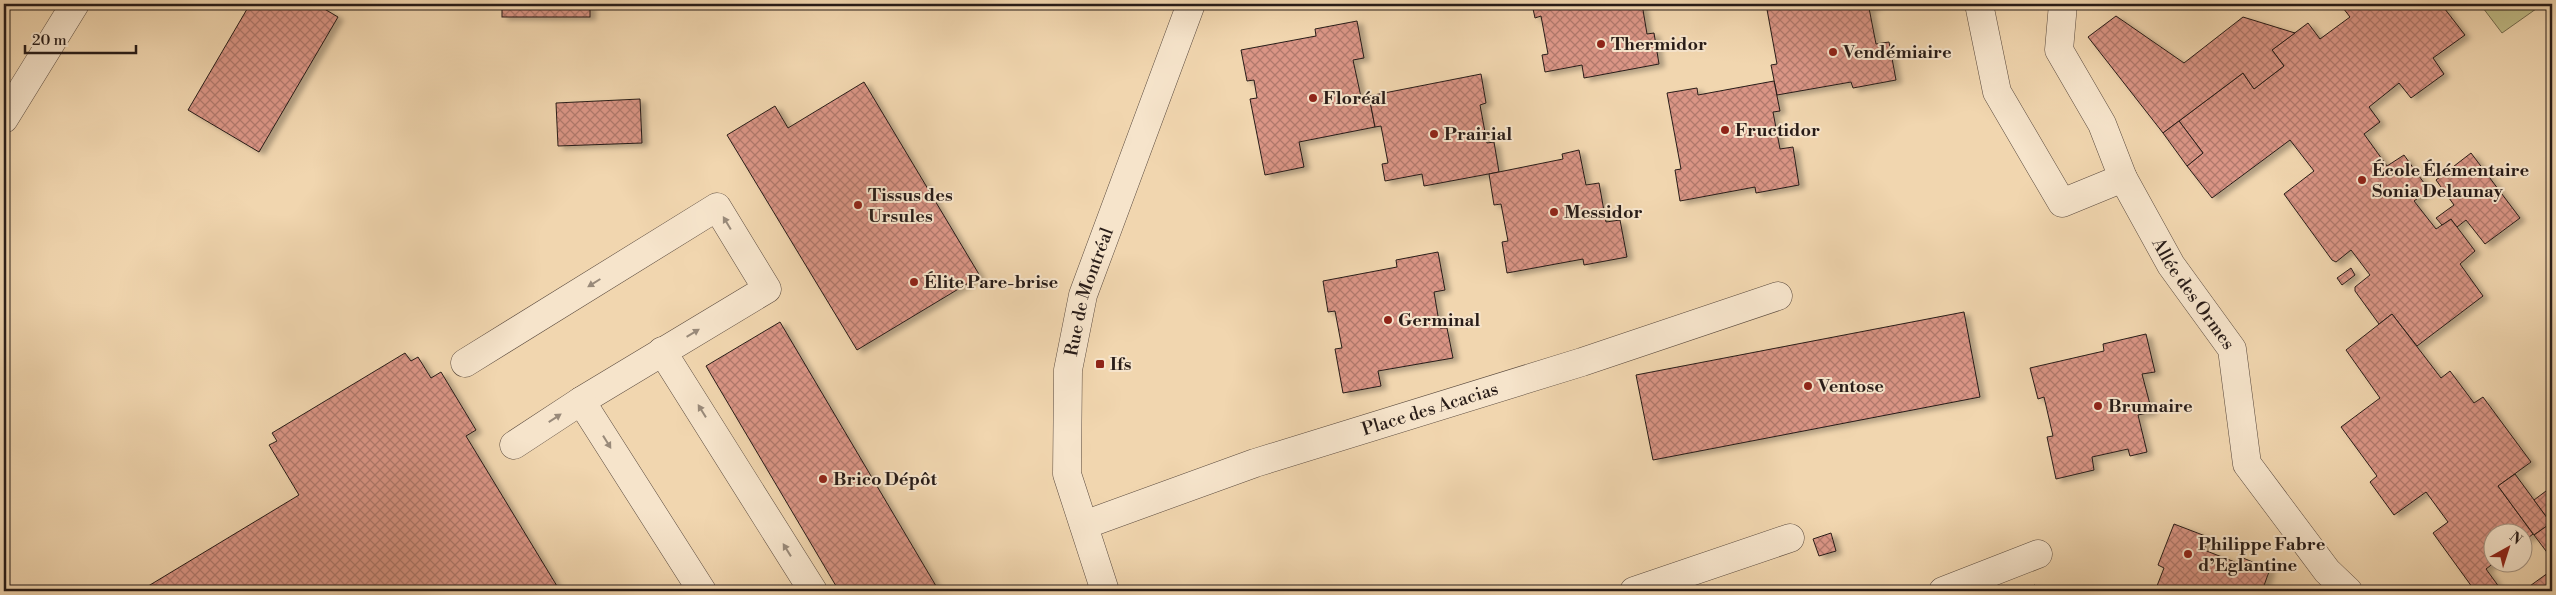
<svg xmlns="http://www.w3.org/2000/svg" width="2556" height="595" viewBox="0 0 2556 595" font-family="'Libre Bodoni',serif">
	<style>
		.green { fill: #c0bc87; stroke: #746c50 }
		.building { fill: url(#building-cross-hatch); stroke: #281c18; filter: url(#shadow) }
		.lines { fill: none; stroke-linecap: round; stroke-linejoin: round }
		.minor-casing { stroke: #5a4a3e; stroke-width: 29 }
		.minor { stroke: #f6e4cb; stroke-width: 28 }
		.oneway { fill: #998a7a }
		.poi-dot { fill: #8f2418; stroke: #f6e4cb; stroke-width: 2 }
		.labels { text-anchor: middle; stroke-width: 4; stroke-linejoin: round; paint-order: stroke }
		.poi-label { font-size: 18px; font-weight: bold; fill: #281c18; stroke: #f6e4cb; text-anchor: start }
		.street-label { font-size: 18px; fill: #281c18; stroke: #f6e4cb }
	</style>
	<defs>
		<pattern id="building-cross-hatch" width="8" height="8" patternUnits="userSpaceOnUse" patternTransform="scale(1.25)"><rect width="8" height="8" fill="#da9585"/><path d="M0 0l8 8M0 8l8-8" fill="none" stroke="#b1796c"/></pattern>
		<filter id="shadow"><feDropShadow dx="5.5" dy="3" stdDeviation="2.5" flood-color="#0004"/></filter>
	</defs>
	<rect width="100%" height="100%" fill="#f1d6af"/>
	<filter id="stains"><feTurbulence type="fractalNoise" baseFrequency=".004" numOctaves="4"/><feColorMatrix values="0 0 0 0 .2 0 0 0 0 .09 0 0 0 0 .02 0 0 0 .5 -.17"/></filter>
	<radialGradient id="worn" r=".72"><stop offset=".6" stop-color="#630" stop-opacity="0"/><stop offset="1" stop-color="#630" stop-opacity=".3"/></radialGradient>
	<path class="green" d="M2480 4H2543L2502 33Z"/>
	<g class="building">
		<path d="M250 4H316L338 17 259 152 188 110Z"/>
		<rect x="502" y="4" width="88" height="13"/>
		<path d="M1532 4H1642L1647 34 1654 33 1659 64 1584 78 1582 65 1545 72 1542 55 1548 54 1541 16 1535 18Z"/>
		<path d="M1766 4H1875V7L1869 8 1876 44 1889 42 1896 80 1853 88 1851 82 1777 95 1771 65 1777 64Z"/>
		<path d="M2340 4H2441L2465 35 2433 58 2444 74 2411 98 2399 83 2369 107 2380 122 2364 134 2387 166 2404 155 2429 190 2414 201 2436 229 2451 219 2475 251 2460 264 2483 296 2417 346 2392 314 2379 324 2355 291V287L2370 275 2351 250 2336 262 2332 260 2284 194 2314 171 2290 140 2212 198 2187 166 2203 153 2179 121 2243 73 2254 89 2284 66 2272 50 2308 23 2320 39 2350 17Z"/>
		<path d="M2116 16 2184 63 2243 17 2295 33 2272 50 2284 66 2254 89 2243 73 2163 133 2088 37Z"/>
		<path d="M1357 21 1364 58 1353 60 1361 97 1369 96 1375 127 1299 142 1304 167 1265 175 1250 99 1257 98 1254 80 1247 81 1241 50 1316 36 1315 29Z"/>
		<path d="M1481 74 1486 103 1480 105 1487 143 1494 142 1499 172 1424 186 1422 174 1385 181 1382 164 1388 163 1381 126 1375 127 1369 96Z"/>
		<path d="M1774 81 1780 111 1773 112 1780 149 1793 147 1799 185 1756 193 1755 187 1680 201 1675 170 1681 169 1667 93 1697 88 1698 95Z"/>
		<path d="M864 82 980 276 857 350 727 135 775 106 788 128Z"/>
		<path d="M640 99 642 143 558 146 556 103Z"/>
		<path d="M2179 121 2203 153 2187 166 2163 133Z"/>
		<path d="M1579 150 1586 185 1599 183 1606 222 1620 220 1627 257 1584 265 1583 259 1507 273 1502 242 1508 241 1501 204 1494 205 1489 174 1563 159 1562 154Z"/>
		<path d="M2471 153 2520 218 2485 244 2466 220 2457 227 2451 219 2442 225 2436 218 2454 205 2436 180Z"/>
		<path d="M1438 252 1445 290 1434 292 1440 328H1447L1453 358 1378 371 1381 386 1343 393 1335 349 1342 348 1335 311 1328 312 1323 281 1397 267 1396 260Z"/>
		<path d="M2351 268 2355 275 2342 285 2337 278Z"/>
		<path d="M1964 312 1980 397 1653 460 1636 375Z"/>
		<path d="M2392 314 2441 378 2450 371 2474 403 2483 397 2531 462 2498 486 2533 534 2524 541V532H2494L2495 562 2486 569 2502 591H2475L2433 533 2448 522 2426 492 2394 515 2370 482 2377 476 2341 427 2380 398 2346 350Z"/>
		<path d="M780 322 939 591H839L706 366Z"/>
		<path d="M2146 334 2155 372 2142 374 2152 412 2138 415 2147 452 2130 456 2128 449 2092 457 2094 470 2056 479 2047 437 2053 436 2044 397 2038 399 2030 368 2104 351 2103 344Z"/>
		<path d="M405 353 411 361 418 357 431 378 441 372 476 430 466 436 560 591H140L299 495 269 445 277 441 272 433Z"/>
		<path d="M2515 474 2551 523 2534 535 2498 486Z"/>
		<path d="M2550 488 2552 491V559L2534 535 2551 523 2534 500Z"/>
		<path d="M2174 524 2208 537 2204 550 2240 564 2243 558 2270 569 2262 591H2155L2164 568 2158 565Z"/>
		<path d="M1831 533 1836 551 1819 556 1813 539Z"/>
		<path d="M2552 570V591H2523Z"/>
		<path d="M2035 585 2037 591H2020Z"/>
	</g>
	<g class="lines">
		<defs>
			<g id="minor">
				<path id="s1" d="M1979 4 1997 92 2062 203 2123 178 2171 265 2232 349 2247 464 2327 571 2348 591"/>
				<path d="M2063 4 2059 50 2102 124 2123 178"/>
				<path d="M4 119 75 4"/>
				<path d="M662 351 813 591"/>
				<path d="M465 363 717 207 767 289 581 401 514 445"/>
				<path d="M581 401 702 591"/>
				<path id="s2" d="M1084 525 1255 463 1582 362 1778 296"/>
				<path id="s3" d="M1105 591 1067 474 1068 370 1083 295 1191 4"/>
				<path d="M1634 591 1790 538"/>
				<path d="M1943 591 2038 554"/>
			</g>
		</defs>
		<use href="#minor" class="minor-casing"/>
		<use href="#minor" class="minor"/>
	</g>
	<defs><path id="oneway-solid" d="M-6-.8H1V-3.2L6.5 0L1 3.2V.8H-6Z" transform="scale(1.25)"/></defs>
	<g class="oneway">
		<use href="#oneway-solid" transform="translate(727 223) rotate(-121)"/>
		<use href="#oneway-solid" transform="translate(594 283) rotate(148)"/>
		<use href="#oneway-solid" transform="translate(693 333) rotate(-31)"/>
		<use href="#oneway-solid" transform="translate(702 411) rotate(-122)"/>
		<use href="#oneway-solid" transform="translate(555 418) rotate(-33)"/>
		<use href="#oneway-solid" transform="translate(607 442) rotate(58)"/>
		<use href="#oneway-solid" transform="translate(787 550) rotate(-122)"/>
	</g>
	<g class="poi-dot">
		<circle cx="1601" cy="44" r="5"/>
		<circle cx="1833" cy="52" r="5"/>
		<circle cx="1313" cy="98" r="5"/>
		<circle cx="1725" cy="130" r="5"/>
		<circle cx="1434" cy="134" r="5"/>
		<circle cx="2362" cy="180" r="5"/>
		<circle cx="858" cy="205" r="5"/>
		<circle cx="1554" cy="212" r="5"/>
		<circle cx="914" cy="282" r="5"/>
		<circle cx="1388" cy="320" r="5"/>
		<rect x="1095" y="359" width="10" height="10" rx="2.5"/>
		<circle cx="1808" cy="386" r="5"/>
		<circle cx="2098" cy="406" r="5"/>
		<circle cx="823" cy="479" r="5"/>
		<circle cx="2188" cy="554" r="5"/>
	</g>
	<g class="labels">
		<g class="poi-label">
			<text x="1611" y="50">Thermidor</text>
			<text x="1843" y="58">Vendémiaire</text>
			<text x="1323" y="104">Floréal</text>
			<text x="1735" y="136">Fructidor</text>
			<text x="1444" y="140">Prairial</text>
			<text x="2372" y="176">École Élémentaire<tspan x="2372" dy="21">Sonia Delaunay</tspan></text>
			<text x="868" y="201">Tissus des<tspan x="868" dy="21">Ursules</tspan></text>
			<text x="1564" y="218">Messidor</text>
			<text x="924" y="288">Élite Pare-brise</text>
			<text x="1398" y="326">Germinal</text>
			<text x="1110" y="370">Ifs</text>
			<text x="1818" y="392">Ventose</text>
			<text x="2108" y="412">Brumaire</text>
			<text x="833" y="485">Brico Dépôt</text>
			<text x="2198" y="550">Philippe Fabre<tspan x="2198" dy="21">d’Eglantine</tspan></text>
		</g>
		<g class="street-label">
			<text dy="6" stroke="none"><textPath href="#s3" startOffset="308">Rue de Montréal</textPath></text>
			<text dy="6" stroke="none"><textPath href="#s1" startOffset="420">Allée des Ormes</textPath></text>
			<text dy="6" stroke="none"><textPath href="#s2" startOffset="365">Place des Acacias</textPath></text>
		</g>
	</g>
	<rect width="2556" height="595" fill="none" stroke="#f1d6af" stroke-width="20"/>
	<rect x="5" y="5" width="2546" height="585" fill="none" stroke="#281c18" stroke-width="2.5"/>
	<rect x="10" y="10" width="2536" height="575" fill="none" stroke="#281c18"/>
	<g transform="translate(2508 548) rotate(39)"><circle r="24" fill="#f6e4cb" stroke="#a49483"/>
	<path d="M0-4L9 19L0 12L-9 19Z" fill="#8f2418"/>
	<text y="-8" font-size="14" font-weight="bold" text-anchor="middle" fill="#281c18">N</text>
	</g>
	<path d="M25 45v8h111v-8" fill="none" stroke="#281c18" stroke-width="2.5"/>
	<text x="32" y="45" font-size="15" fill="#281c18" stroke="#f6e4cb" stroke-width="4" paint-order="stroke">20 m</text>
	<rect width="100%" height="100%" filter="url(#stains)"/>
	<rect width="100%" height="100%" fill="url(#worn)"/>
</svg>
